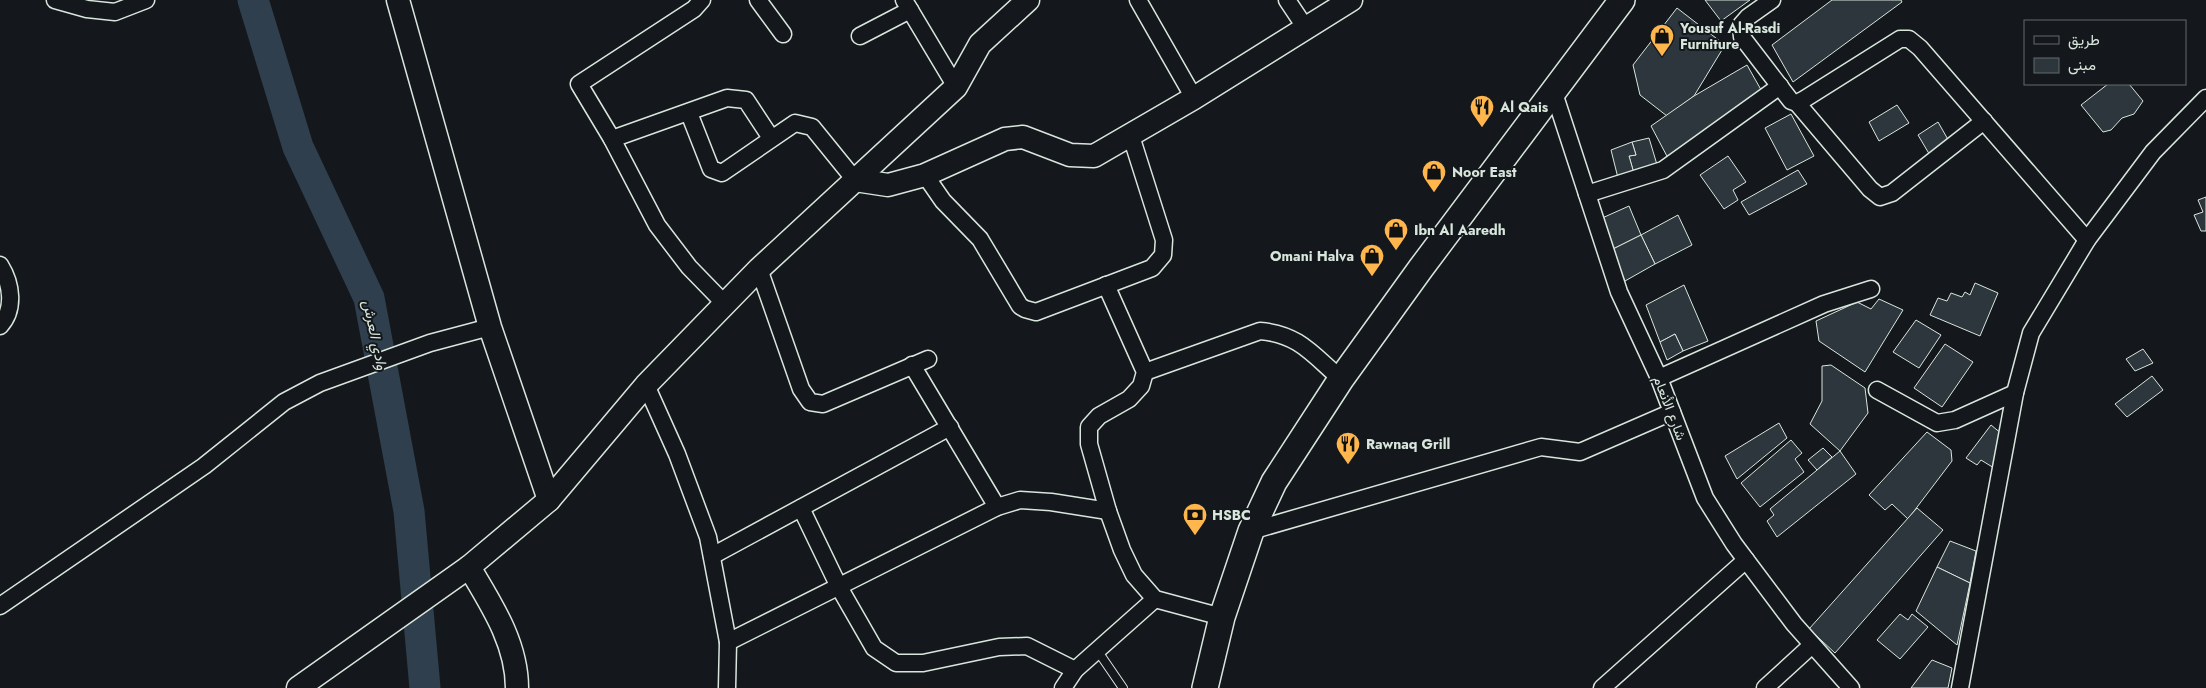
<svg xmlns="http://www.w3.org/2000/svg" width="2206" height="688" viewBox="0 0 2206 688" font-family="Jost,Vazirmatn,sans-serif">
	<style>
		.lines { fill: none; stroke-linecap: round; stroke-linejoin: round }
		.river { stroke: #2f3f4d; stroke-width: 31 }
		.building { fill: #2c363c; stroke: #d8e6dc }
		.lane-casing { stroke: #d8e6dc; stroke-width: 10 }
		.street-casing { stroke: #d8e6dc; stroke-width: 19 }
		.secondary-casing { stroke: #d8e6dc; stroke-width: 25 }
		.primary-casing { stroke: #d8e6dc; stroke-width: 28 }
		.lane { stroke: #14181c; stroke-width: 8 }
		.street { stroke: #14181c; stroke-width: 16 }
		.secondary { stroke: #14181c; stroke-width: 22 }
		.primary { stroke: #14181c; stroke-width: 25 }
		.labels { text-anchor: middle; stroke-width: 4; stroke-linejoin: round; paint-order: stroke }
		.poi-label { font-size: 14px; font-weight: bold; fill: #d8e6dc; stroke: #14181c; text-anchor: start }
		.street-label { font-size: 14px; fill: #d8e6dc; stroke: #14181c }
		.water-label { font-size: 15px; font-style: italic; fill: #d8e6dc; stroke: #14181c }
	</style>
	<rect width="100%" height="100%" fill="#14181c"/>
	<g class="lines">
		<path class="river" d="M253 0 298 147 369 298 409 511 425 688"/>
	</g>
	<g class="building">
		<path d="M1705 0H1750L1721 21Z"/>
		<path d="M1832 0H1901L1902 2 1793 82 1772 45Z"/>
		<path d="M1677 8 1725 45 1694 96 1667 116 1640 95 1633 65Z"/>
		<path d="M1747 65 1764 95 1669 160 1651 126 1694 96Z"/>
		<path d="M2108 84H2129L2143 101 2134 114 2122 118 2111 130 2103 132 2081 105Z"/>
		<path d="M1897 105 1909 123 1879 141 1869 122Z"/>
		<path d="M1791 114 1814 156 1787 170 1765 128Z"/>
		<path d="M1938 122 1950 143 1931 157 1918 135Z"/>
		<path d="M1649 138 1658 168 1635 177 1629 156 1636 155 1632 142Z"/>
		<path d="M1632 142 1636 155 1629 156 1635 177 1619 182 1611 150Z"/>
		<path d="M1728 156 1746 182 1733 190 1738 200 1724 209 1700 175Z"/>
		<path d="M1798 170 1807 184 1749 215 1741 202Z"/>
		<path d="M2206 197V231H2201L2194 215 2203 212 2198 200Z"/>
		<path d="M1629 206 1641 235 1611 250 1600 219Z"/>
		<path d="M1678 215 1692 245 1655 264 1641 235Z"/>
		<path d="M1641 235 1655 264 1625 281 1611 250Z"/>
		<path d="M1975 283 1998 293 1980 336 1930 315 1938 298 1947 301 1951 293 1962 297 1965 292 1970 295Z"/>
		<path d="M1684 285 1708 341 1683 351 1675 334 1660 342 1646 305Z"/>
		<path d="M1879 299 1903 310 1865 372 1819 341 1816 321 1857 302 1871 309Z"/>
		<path d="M1916 320 1941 335 1919 368 1893 352Z"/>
		<path d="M1675 334 1683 351 1667 360 1660 342Z"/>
		<path d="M1945 344 1973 362 1942 407 1914 388Z"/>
		<path d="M2143 349 2153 363 2135 371 2126 359Z"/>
		<path d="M1831 365 1865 388 1868 413 1840 451 1810 424 1822 401V366Z"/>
		<path d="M2152 376 2163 390 2127 417 2115 404Z"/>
		<path d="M1779 423 1787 438 1737 479 1725 456Z"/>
		<path d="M1991 425 2002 434 1994 468 1981 460 1977 465 1966 458Z"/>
		<path d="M1927 432 1951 450 1952 461 1908 519 1892 504 1885 510 1869 495Z"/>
		<path d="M1791 440 1802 453 1795 459 1804 472 1760 507 1741 483Z"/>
		<path d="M1823 448 1832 457 1817 470 1808 460Z"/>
		<path d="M1840 451 1856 474 1777 537 1767 521 1774 515 1770 509Z"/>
		<path d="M1917 508 1943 530 1835 653 1809 629Z"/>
		<path d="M1950 541 1976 551 1970 583 1937 567Z"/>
		<path d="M1937 567 1970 583 1957 645 1916 611Z"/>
		<path d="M1900 614 1908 620 1912 614 1928 627 1900 659 1877 640Z"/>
		<path d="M1932 660 1952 668 1948 688H1911Z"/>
	</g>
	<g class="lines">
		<defs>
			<path id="lane" d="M1097 650 1123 688"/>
			<g id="street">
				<path d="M55 0 87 9 115 12 146 0"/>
				<path d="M702 0 694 9 579 84 612 139 657 225 689 267 725 304"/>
				<path d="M758 0 783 34"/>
				<path d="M904 0 956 87"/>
				<path d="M1138 0 1194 98"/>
				<path d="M1287 0 1305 27"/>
				<path d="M1772 0 1748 17 1741 25 1742 37 1791 101 1797 103 1803 100 1900 39H1909L1920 48 2087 240"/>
				<path d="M860 36 910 10"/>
				<path d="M1554 93 1619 292 1659 378 1705 498 1734 544 1794 624 1851 688"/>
				<path d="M1797 103 1870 189 1880 197 1892 193 1984 121"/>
				<path d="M689 113 711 169 722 173 795 123 812 127 855 180"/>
				<path d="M612 139 727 98 746 100 771 138"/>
				<path d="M925 175 943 201 980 239 1020 306 1025 309 1036 312 1152 268 1163 255 1164 240 1131 136"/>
				<path d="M1587 194 1663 170 1780 86"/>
				<path d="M0 265C12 284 15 310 0 326"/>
				<path d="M759 269 801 389 810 402 823 404 928 359"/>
				<path d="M1106 285 1145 372 1141 386 1129 399 1099 416 1089 427V444L1108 511 1122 550 1134 575 1155 599 1222 617"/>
				<path d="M912 365 997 507"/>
				<path d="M1145 372 1260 331C1299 334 1313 355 1341 379"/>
				<path d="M1659 378 1824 304 1871 289"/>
				<path d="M646 385 677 454 708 537 728 642 727 688"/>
				<path d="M1877 390 1937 423 1955 420 2015 393"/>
				<path d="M801 508 839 587 874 648 896 663H923L999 647 1027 646 1075 670 1155 599"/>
				<path d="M1251 531 1541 447 1580 452 1672 412"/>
				<path d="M712 556 950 427"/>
				<path d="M0 606 204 466 284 402 320 383 430 343 490 327"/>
				<path d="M728 642 997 507 1020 500 1051 502 1108 511"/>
				<path d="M1063 688 1075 670"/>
				<path d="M1602 688 1746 560"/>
				<path d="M1765 688 1812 645"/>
				<path d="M1960 688 2015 393 2031 333 2087 240 2153 152 2206 98"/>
			</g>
			<g id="secondary">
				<path d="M398 0 490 327 549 500"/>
				<path d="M855 180 888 185 925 175 1005 139 1023 137 1070 155 1094 156 1194 98 1351 0"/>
				<path d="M469 567C491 604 517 643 517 688"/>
				<path d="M298 688 469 567 549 500 646 385 759 269 956 87 980 44 1028 0"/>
			</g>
			<path id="primary" d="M1205 688 1222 617 1251 531 1274 482 1341 379 1421 268 1622 0"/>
		</defs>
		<use href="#lane" class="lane-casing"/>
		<use href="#street" class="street-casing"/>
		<use href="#secondary" class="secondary-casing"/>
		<use href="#primary" class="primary-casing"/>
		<use href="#lane" class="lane"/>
		<use href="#street" class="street"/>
		<use href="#secondary" class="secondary"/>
		<use href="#primary" class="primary"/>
	</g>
	<defs>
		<symbol id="shop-pin" viewBox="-11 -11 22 30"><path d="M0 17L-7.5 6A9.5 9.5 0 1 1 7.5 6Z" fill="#ffb74d" stroke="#14181c"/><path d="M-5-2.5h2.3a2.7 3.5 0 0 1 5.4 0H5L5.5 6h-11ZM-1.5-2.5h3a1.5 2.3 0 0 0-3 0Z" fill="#111"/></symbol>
		<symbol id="restaurant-pin" viewBox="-11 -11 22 30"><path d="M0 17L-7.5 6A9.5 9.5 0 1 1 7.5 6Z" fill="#ffb74d" stroke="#14181c"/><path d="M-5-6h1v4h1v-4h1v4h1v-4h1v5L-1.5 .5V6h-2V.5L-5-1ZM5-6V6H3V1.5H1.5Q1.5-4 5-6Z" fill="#111"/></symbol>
		<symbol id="bank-pin" viewBox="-11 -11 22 30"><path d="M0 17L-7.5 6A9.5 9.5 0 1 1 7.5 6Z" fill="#ffb74d" stroke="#14181c"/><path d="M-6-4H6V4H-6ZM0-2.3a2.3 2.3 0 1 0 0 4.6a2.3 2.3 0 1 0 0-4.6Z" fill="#111"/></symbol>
	</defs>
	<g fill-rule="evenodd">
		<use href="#shop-pin" x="1648" y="22" width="28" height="38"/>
		<use href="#restaurant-pin" x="1468" y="93" width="28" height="38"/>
		<use href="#shop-pin" x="1420" y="158" width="28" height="38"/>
		<use href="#shop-pin" x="1382" y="216" width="28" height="38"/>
		<use href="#shop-pin" x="1358" y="242" width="28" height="38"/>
		<use href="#restaurant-pin" x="1334" y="430" width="28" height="38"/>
		<use href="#bank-pin" x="1181" y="501" width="28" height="38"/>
	</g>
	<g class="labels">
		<g class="poi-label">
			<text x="1680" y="33">Yousuf Al-Rasdi<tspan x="1680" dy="16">Furniture</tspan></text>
			<text x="1500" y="112">Al Qais</text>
			<text x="1452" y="177">Noor East</text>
			<text x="1414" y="235">Ibn Al Aaredh</text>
			<text x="1354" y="261" text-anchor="end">Omani Halva</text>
			<text x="1366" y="449">Rawnaq Grill</text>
			<text x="1212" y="520">HSBC</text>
		</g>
		<g class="street-label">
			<text transform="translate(1670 408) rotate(69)" y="5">شارع الأنعام</text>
		</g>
		<g class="water-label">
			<text transform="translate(375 335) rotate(78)" y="5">وادي العرش</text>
		</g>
	</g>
	<rect x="2024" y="20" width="162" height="65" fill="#14181c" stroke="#626a69"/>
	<rect x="2034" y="36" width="25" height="8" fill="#14181c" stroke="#626a69"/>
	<text x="2068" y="45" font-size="15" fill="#d8e6dc">طريق</text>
	<rect x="2034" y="58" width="25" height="15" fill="#2c363c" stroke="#626a69"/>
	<text x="2068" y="70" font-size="15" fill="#d8e6dc">مبنى</text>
</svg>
